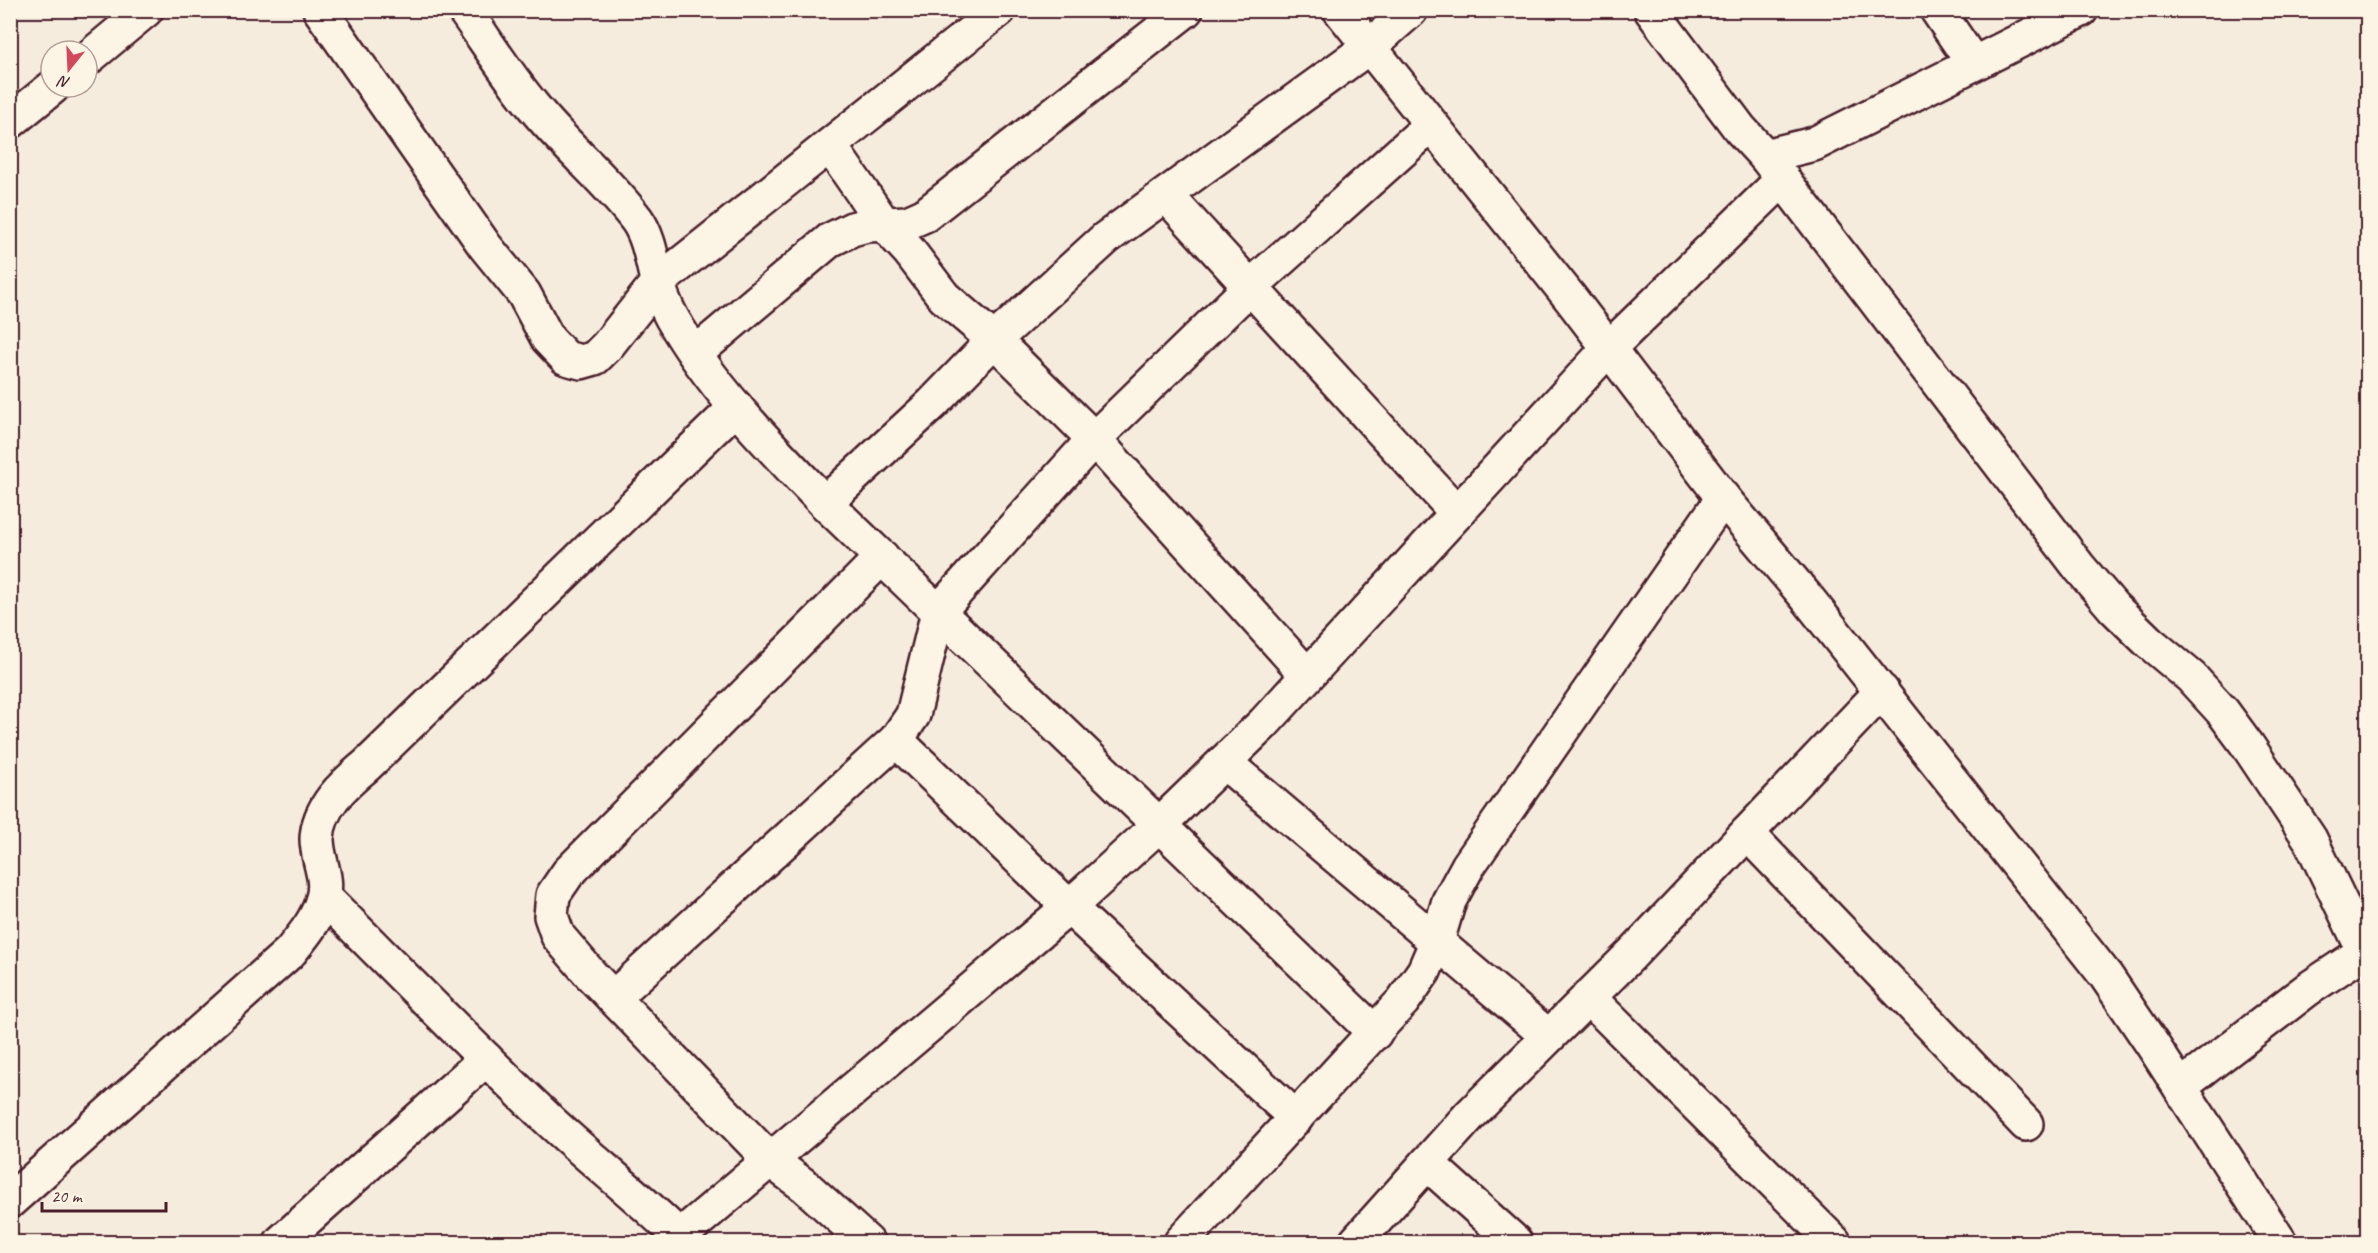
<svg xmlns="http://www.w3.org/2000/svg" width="2378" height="1253" viewBox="0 0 2378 1253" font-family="Caveat,sans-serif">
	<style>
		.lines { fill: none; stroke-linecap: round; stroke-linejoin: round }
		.street-casing { stroke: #4a1f2b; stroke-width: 38 }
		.street { stroke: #fcf5e5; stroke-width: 33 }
	</style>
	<rect width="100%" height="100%" fill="#f5ecde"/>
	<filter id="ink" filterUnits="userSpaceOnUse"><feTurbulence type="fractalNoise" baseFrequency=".0167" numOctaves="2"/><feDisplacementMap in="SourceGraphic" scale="12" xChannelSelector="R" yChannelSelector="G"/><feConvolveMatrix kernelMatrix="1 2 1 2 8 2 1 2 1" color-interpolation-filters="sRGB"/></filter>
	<g filter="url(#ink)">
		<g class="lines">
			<defs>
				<g id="street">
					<path d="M320 10 485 246 524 294 548 339 566 358 581 362 595 358 607 346 657 283 999 10"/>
					<path d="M464 10C487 42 508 76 533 106 565 146 606 179 637 220 649 237 652 261 657 280 660 292 666 307 672 318 712 388 770 446 825 503L1375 1033"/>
					<path d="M1340 10 1571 299 1723 498 1808 599 2106 976 2152 1044 2280 1242"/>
					<path d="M1651 10 1740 129 1765 156 1814 144 2081 10"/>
					<path d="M1937 10 1973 63"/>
					<path d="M87 59 146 10"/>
					<path d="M10 122 53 87"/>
					<path d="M830 146 884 224 909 251 944 297 994 340 1094 439 1307 675"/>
					<path d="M1765 156 2079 567 2114 608 2149 642 2191 677 2223 712 2248 746 2310 839 2364 951"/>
					<path d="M1166 195 1457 513"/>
					<path d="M696 353 830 240 852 229 867 225 907 223 925 215 1186 10"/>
					<path d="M825 503 932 404 994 340 1106 238 1369 47 1411 10"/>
					<path d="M896 740 1069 907 1296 1118"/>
					<path d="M1224 762 1548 1036"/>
					<path d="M1747 833 2026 1124"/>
					<path d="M324 897C399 972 473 1048 550 1121 594 1162 642 1199 685 1242"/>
					<path d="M1588 997 1834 1242"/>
					<path d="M613 998 896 740 913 715 938 612 1094 439 1250 287 1430 126"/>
					<path d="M2180 1087 2308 989 2368 949"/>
					<path d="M1427 1163 1515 1242"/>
					<path d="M10 1201 290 952C304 935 317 920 323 898 329 878 317 859 317 839 318 807 344 784 367 765L736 407"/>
					<path d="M281 1242 486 1059"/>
					<path d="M673 1242 1069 907 1159 825 1264 723 1608 349 1783 179"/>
					<path d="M867 1242 805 1186 770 1160 592 976 558 936 551 916 553 895 568 873 882 557"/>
					<path d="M1181 1242 1403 1001 1424 971 1437 941 1449 901 1468 866 1723 498"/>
					<path d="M1356 1242 1470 1115 1631 955 1882 691"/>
				</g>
			</defs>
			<use href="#street" class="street-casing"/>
			<use href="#street" class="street"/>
		</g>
	</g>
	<rect width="2378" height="1253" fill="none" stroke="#fcf5e5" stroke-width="36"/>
	<rect x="18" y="18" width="2342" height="1217" fill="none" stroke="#4a1f2b" stroke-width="2" filter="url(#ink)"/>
	<g transform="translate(69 69) rotate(198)"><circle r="28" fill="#fcf5e5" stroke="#b59f9b" stroke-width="1.5"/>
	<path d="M0-4.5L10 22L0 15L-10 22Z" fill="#d1495b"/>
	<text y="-9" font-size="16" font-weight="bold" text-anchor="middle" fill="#4a1f2b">N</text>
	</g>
	<path d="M42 1202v9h124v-9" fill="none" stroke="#4a1f2b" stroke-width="3"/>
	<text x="51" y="1202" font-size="18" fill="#4a1f2b" stroke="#fcf5e5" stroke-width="4.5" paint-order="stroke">20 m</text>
</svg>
